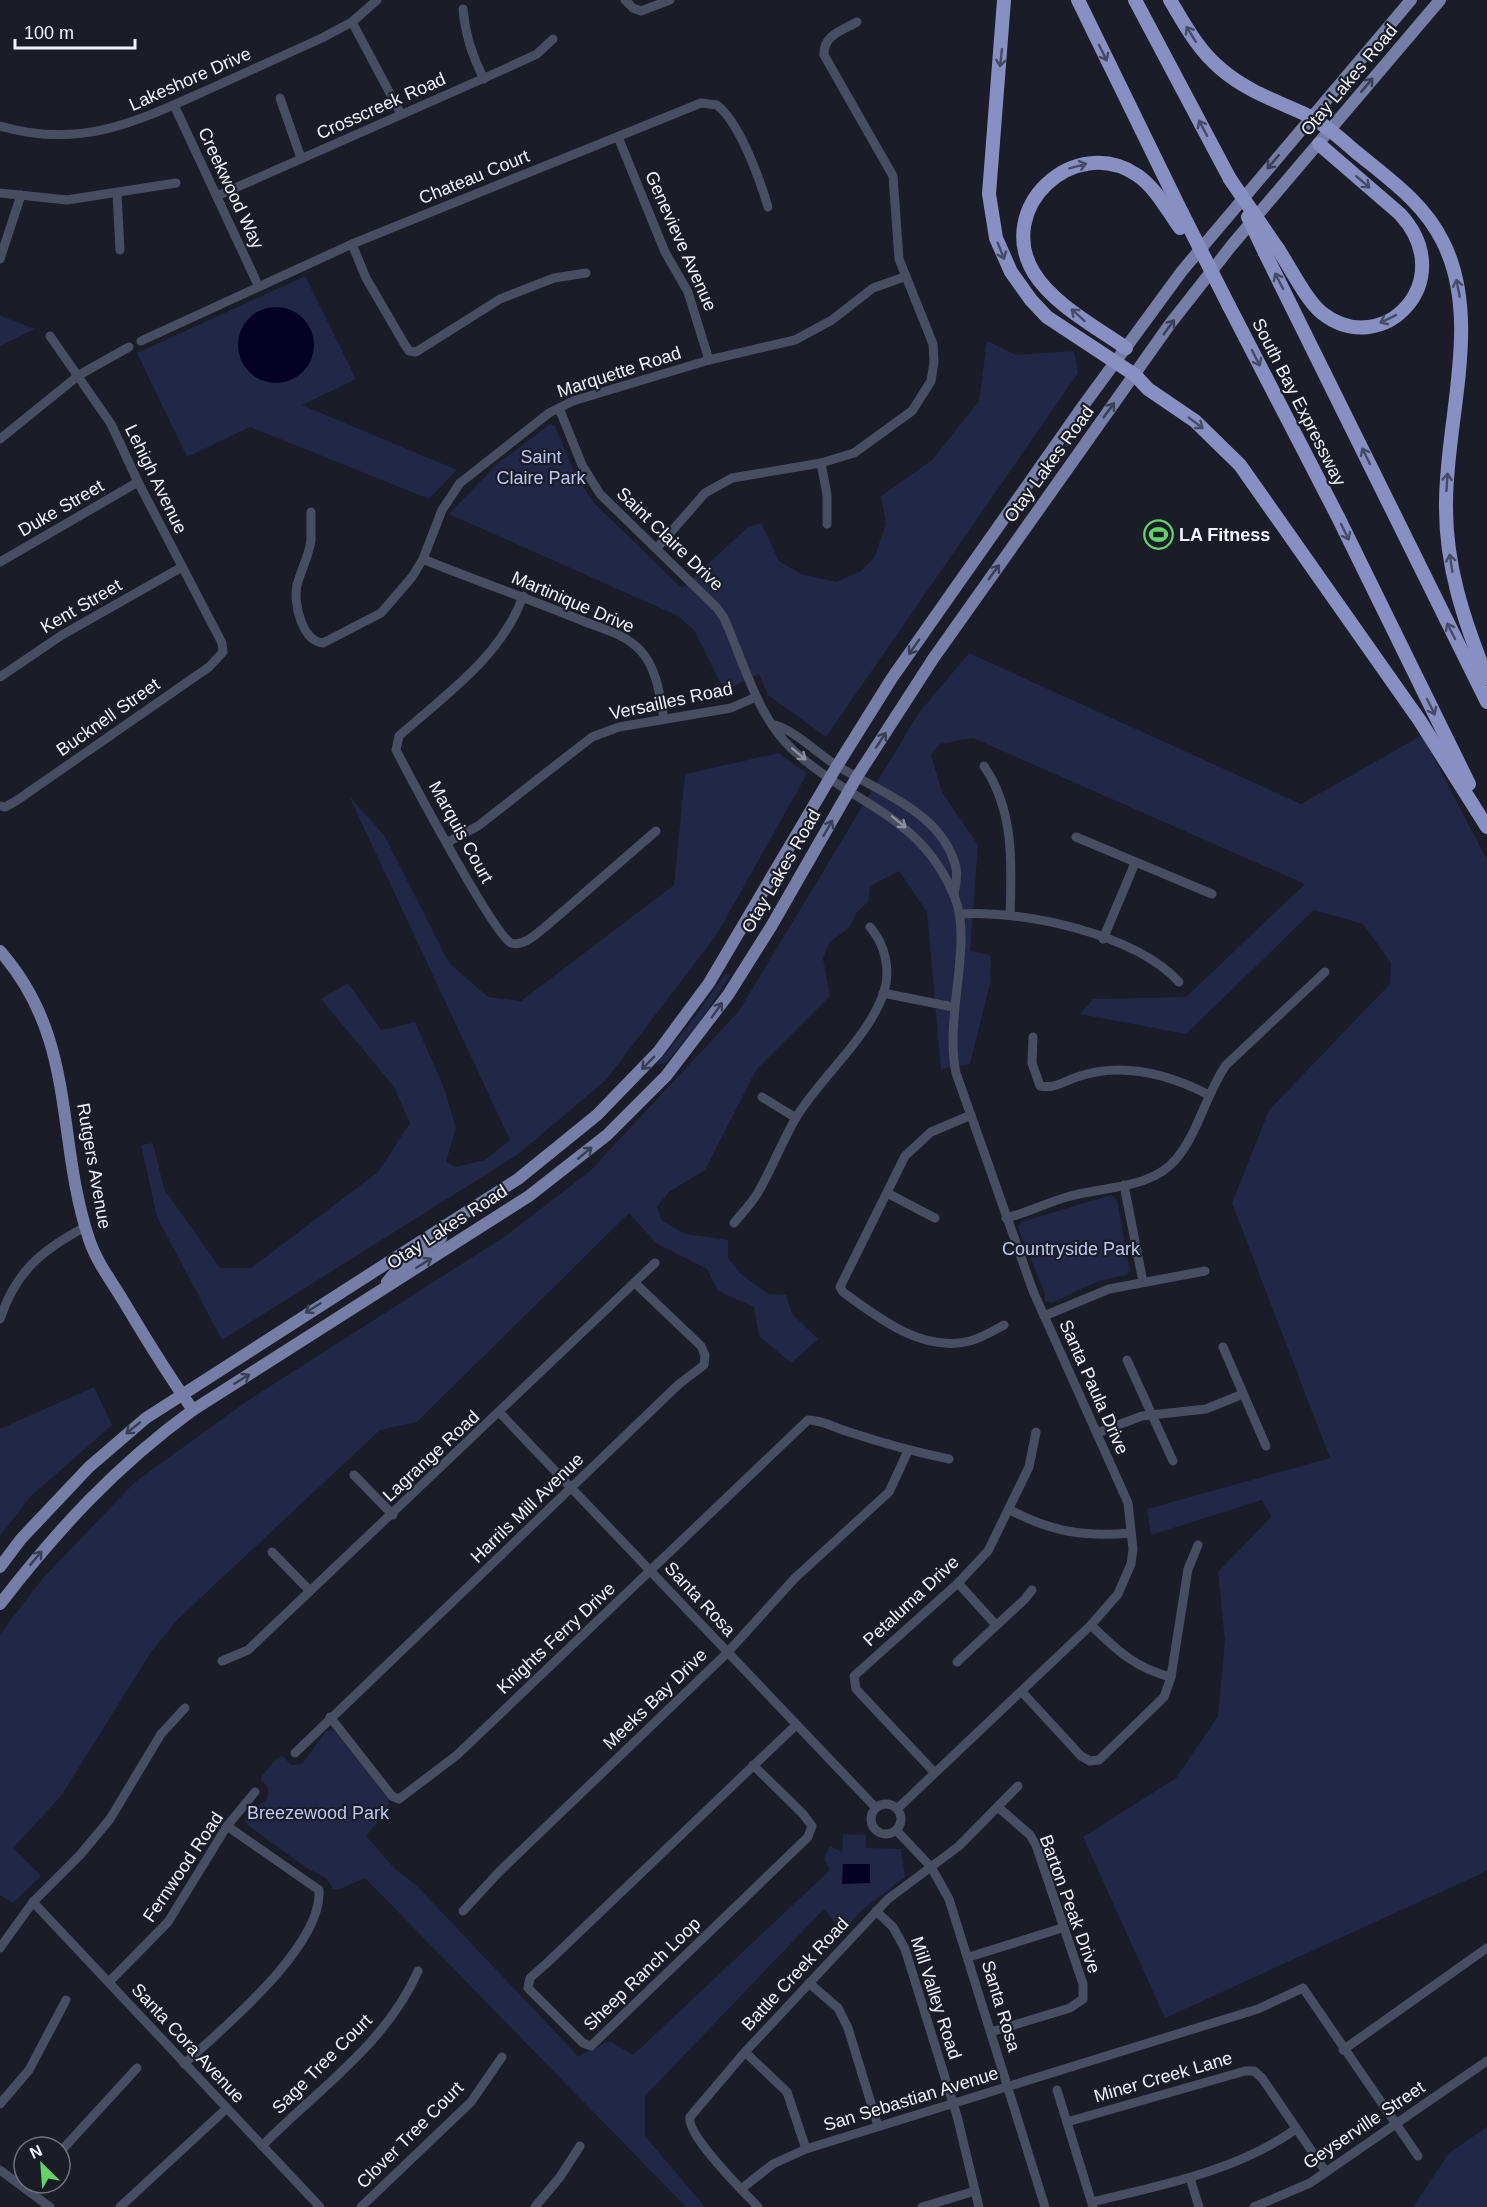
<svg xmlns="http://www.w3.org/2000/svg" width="1487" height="2207" viewBox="0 0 1487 2207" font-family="Helvetica,sans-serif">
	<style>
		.green { fill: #222647 }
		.water { fill: #040023 }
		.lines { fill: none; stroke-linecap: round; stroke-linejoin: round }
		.minor { stroke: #494d61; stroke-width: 9 }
		.major { stroke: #767da7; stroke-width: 12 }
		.highway { stroke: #888fc2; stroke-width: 14 }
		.highway-bridge { stroke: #888fc2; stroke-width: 14 }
		.oneway { stroke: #464a65 }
		.oneway2 { stroke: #3a3e54 }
		.oneway3 { stroke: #8d8f9f }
		.labels { text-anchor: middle; stroke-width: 4.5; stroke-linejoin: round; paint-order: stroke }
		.street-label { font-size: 18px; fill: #f2f3fc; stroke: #1a1c27 }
		.park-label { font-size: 18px; fill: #bec6f3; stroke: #1a1c27 }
		.poi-label { font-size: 18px; font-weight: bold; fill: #f2f3fc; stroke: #1a1c27; text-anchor: start }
	</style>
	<rect width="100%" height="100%" fill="#1a1c27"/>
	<g class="green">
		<path d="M305 276 356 379 302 405 457 470 429 499 250 427 187 457 137 353Z"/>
		<path d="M0 315 1 316 35 329 0 346Z"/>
		<path d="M987 341 1016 355 1074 351 1078 373 826 737 768 695 759 674 724 691 694 630 678 616 449 514 497 464 550 424 555 426 575 474 594 503 682 588 748 527 761 523 779 561 801 574 836 582 861 571 874 558 886 524 881 496 932 460 979 401Z"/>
		<path d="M969 653 1301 804 1422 735 1487 860V1871L1165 2018 1083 1837 1176 1778 1218 1716 1225 1640 1218 1572 1271 1517 1262 1500 1151 1535 1147 1509 1330 1458 1232 1203 1269 1110 1390 984 1391 963 1363 924 1314 910 1186 1034 1080 1014 1093 999 1186 997 1305 884 973 738 940 744 931 755 942 792 978 845 970 951 991 955 990 984 970 1064 941 1069 927 912 899 871 870 886 868 902 857 912 849 928 830 942 823 958 830 996 756 1070 705 1170 669 1192 657 1207 662 1221 686 1234 728 1240V1258L741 1274 768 1294 786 1295 792 1314 818 1339 791 1363 759 1336 754 1307 718 1291 707 1269 656 1243 629 1213 417 1422 380 1430 176 1621 151 1652 61 1796 13 1848 41 1876 13 1903 0 1895V1634L43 1578 135 1482 247 1401 504 1237 590 1171 739 1011 918 714Z"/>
		<path d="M779 753 807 774 717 934 606 1080 517 1155 222 1340 157 1217 141 1145 153 1143 164 1189 220 1268H251L378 1172 410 1123 394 1087 321 999 348 983 381 1030 415 1022 443 1085 456 1128 446 1162 456 1167 485 1160 510 1140 349 796 384 835 449 963 488 997 521 1001 674 885 685 774Z"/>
		<path d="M725 974H731L701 1020 666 1063 656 1065 695 1017Z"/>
		<path d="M1111 1195 1117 1200 1130 1271 1126 1275 1098 1281 1052 1303 1045 1301V1294L1018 1228 1021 1222Z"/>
		<path d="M94 1387 112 1425 30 1497 0 1536V1429Z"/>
		<path d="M334 1730 389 1800 387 1810 366 1836 395 1869 416 1885 578 2056 610 2041 633 2055 830 1870 824 1859 830 1846 842 1852 843 1834 866 1835V1848L901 1849 905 1877 862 1910 843 1931 824 1909 645 2096V2136L705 2207H686L365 1878 340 1889H333L326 1878 305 1867 246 1824 245 1819 268 1798V1786L261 1781V1777L276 1759 282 1756 292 1765 302 1764 326 1731Z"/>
		<path d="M1487 2127V2207H1413L1449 2153Z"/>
	</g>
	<g class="water">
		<circle cx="276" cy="345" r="38"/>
		<path d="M843 1864H870V1883L842 1884Z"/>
	</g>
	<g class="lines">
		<g class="minor">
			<path d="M625 0 633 8 641 11 670 0"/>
			<path d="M463 9C465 34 472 56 484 79"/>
			<path d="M352 22 401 114"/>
			<path d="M280 98 301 158"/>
			<path d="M174 105 258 285"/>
			<path d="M0 126C79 149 134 123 205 91 244 73 283 56 322 38L352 22 377 0"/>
			<path d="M618 137 665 252 688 292 709 360"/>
			<path d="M0 193 67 200 176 183"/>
			<path d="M117 193 120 250"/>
			<path d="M217 196 507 68 537 54 553 39"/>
			<path d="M352 244 366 278 405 345 409 351 416 352 500 299 554 278 586 273"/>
			<path d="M0 259 21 195"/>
			<path d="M141 341 352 244 701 103 717 105C740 123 760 180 768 207"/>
			<path d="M559 408 582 465 600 494 717 608 724 618C744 662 757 717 793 750 852 805 921 813 955 898 973 945 944 1017 956 1073L1033 1291 1128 1503 1133 1549 1131 1564 1118 1594 1091 1625 897 1809"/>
			<path d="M0 439 79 375 129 347"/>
			<path d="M821 463 827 495V524"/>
			<path d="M311 512C311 521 311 531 311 540 309 556 301 570 297 585 293 603 302 641 323 643L381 613 412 577 423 559 442 510 460 483 549 413 573 401 709 360 795 340 832 320 873 288 904 277"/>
			<path d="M657 548 705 493 732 478 821 463 854 453 912 411 931 381 934 362 933 344 899 259 893 176 824 55C823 35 843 30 857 22"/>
			<path d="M423 559C476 581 530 599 583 621 603 629 625 634 640 650 657 668 660 696 664 719"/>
			<path d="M0 562 138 482"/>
			<path d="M523 596C502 656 445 695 399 736L396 750C410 777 494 935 511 943 523 947 536 934 544 928L656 831"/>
			<path d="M0 677 62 635 182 567"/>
			<path d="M775 725C799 733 815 752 836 765 878 792 943 812 956 868 958 876 955 887 954 895"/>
			<path d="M984 766C1014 810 1012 863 1010 915"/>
			<path d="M0 806 5 807 16 801 209 667 223 652 222 643 138 482 111 424 50 336"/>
			<path d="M1076 837 1212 894"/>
			<path d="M448 842 478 826 592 737 619 727 731 708 756 697"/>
			<path d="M960 914C1024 910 1135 934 1179 982"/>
			<path d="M1103 939 1135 863"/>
			<path d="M883 993 953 1007"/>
			<path d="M1033 1037 1032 1063 1040 1086C1056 1089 1066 1080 1080 1076 1124 1062 1170 1075 1209 1095"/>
			<path d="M762 1097 796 1118"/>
			<path d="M971 1115 931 1132 905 1156 840 1287 843 1292C878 1318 923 1353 970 1341 981 1338 993 1331 1004 1325"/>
			<path d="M1124 1185 1143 1282"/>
			<path d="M887 1193 935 1218"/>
			<path d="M1006 1218C1027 1213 1046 1203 1067 1197 1102 1186 1152 1190 1177 1158 1199 1131 1206 1094 1226 1065L1325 972"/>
			<path d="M734 1223C742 1213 751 1204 757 1194 772 1169 782 1141 797 1116 823 1074 868 1039 884 992 891 970 885 944 870 927"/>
			<path d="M1044 1316 1109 1289 1205 1271"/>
			<path d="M0 1319C16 1271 42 1250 85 1227"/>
			<path d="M1223 1347 1266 1446"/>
			<path d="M1127 1360 1173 1461"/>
			<path d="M500 1413 876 1808"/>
			<path d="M1097 1433 1142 1416 1206 1409 1243 1394"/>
			<path d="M354 1475 393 1515"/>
			<path d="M1010 1510C1052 1532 1084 1537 1131 1533"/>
			<path d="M272 1552 310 1591"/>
			<path d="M958 1583 996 1625"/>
			<path d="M1091 1625C1116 1650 1137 1669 1171 1677"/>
			<path d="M222 1661 248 1650 655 1263"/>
			<path d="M957 1662 1025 1599 1032 1590"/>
			<path d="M1022 1692 1081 1756 1090 1761 1099 1760 1164 1697 1171 1677 1188 1569 1198 1545"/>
			<path d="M330 1717 392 1796 399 1799 457 1755 808 1420C823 1420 835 1428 849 1432 882 1443 915 1452 949 1459"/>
			<path d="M295 1753 679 1384 704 1365 705 1355 701 1346 636 1284"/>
			<path d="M753 1765 803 1814 812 1826 808 1837 591 2046 583 2043 528 1988 530 1978 547 1963 796 1725"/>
			<path d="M934 1772 856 1689 854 1676 958 1583 988 1551 1029 1467 1036 1432"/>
			<circle cx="886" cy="1819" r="15"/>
			<path d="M896 1830 931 1867 949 1899 1045 2207"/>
			<path d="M33 1902 320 2207"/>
			<path d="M463 1911 499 1872 727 1653 795 1578 889 1492 908 1451"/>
			<path d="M876 1911 893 1927 905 1949 957 2116 979 2207"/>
			<path d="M0 1948 33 1902 80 1855 110 1819 161 1734 185 1708"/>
			<path d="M969 1957 1062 1928"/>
			<path d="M109 1982 168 1922 227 1826 255 1792"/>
			<path d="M809 1983 838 2008 848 2028 878 2126"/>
			<path d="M991 2032 1070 2008 1083 1999V1984L1036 1845 1030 1835 998 1807"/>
			<path d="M1343 2050 1487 1948"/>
			<path d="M745 2052 787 2092 806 2149"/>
			<path d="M184 2064C223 2028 323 1946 319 1890L227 1826"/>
			<path d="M1057 2090 1093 2207"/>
			<path d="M0 2104 29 2070 66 2000"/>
			<path d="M1067 2122 1245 2071H1254L1262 2078 1326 2172"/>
			<path d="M262 2146C317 2090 386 2044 418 1971"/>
			<path d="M60 2152 137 2068"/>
			<path d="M0 2170 50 2207"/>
			<path d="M1190 2178 1199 2207"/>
			<path d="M741 2189 773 2164 806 2149 1258 2009 1303 1988 1418 2156"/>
			<path d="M1092 2202C1162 2185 1237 2171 1296 2129"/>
			<path d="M120 2207 226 2109"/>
			<path d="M361 2207 471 2102 502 2057"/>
			<path d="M535 2207 560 2177 580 2146"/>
			<path d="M758 2207C744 2192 686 2135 690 2117L745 2052 888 1899 959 1846 1018 1786"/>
			<path d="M922 2207 975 2191"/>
			<path d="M1254 2207 1310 2183 1487 2061"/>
		</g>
		<g class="major">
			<path d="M0 951C78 1040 55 1137 89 1239 96 1261 112 1282 124 1302 146 1339 168 1375 193 1410"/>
			<path d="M387 1282 403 1263 441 1238 443 1226"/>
			<path d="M0 1567 21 1539 89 1467 146 1418 518 1179 597 1115 658 1052 709 983 837 766 892 678 1083 406 1182 271 1411 0"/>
			<path d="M0 1604C58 1529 116 1466 193 1410L529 1196 607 1135 666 1076 728 995 772 925 858 775 933 659 1170 324 1232 245 1440 0"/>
		</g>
		<g class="highway">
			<path d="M1004 0 989 194 996 238 1011 272 1031 300 1047 317 1135 375 1148 389 1195 421 1240 465 1420 721 1487 827"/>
			<path d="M1078 0 1182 213"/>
			<path d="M1135 0 1230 179"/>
			<path d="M1170 0C1185 25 1198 50 1221 69 1246 91 1279 102 1309 116 1326 125 1341 139 1356 152 1389 179 1424 203 1443 242 1482 319 1446 420 1446 503 1445 565 1464 621 1487 678"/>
			<path d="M1278 249C1290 267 1306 300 1322 313 1383 361 1461 280 1400 214L1319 144"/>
			<path d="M1265 253 1487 702"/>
			<path d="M1229 306 1338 517 1469 784"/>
			<path d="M1126 348C1096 327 1053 304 1034 273 994 208 1074 133 1137 175 1156 188 1167 210 1180 228"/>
		</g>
		<g class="highway-bridge">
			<path d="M1230 179 1278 249"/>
			<path d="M1182 213 1229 306"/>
			<path d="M1248 217 1265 253"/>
		</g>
	</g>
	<defs><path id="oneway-shaft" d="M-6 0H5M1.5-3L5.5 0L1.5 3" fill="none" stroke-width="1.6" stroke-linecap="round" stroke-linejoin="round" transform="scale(1.5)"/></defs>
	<g class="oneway">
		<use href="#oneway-shaft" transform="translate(1191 34) rotate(-122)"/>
		<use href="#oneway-shaft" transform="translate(1103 53) rotate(64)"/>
		<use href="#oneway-shaft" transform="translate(1001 58) rotate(96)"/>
		<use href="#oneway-shaft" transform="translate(1203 128) rotate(-118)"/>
		<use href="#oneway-shaft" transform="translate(1078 166) rotate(-15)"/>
		<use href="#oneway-shaft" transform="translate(1363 182) rotate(41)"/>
		<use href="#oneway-shaft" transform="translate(1001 251) rotate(68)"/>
		<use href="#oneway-shaft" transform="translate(1279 281) rotate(-117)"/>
		<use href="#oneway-shaft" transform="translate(1458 288) rotate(-101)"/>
		<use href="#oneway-shaft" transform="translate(1078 315) rotate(-138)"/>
		<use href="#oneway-shaft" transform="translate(1388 319) rotate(154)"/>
		<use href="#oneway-shaft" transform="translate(1256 358) rotate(63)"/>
		<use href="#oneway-shaft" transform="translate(1196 423) rotate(37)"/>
		<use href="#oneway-shaft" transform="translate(1366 456) rotate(-116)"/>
		<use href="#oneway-shaft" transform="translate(1447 482) rotate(-87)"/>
		<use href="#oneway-shaft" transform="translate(1345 532) rotate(64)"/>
		<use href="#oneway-shaft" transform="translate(1451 563) rotate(-99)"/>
		<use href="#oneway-shaft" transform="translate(1451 631) rotate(-117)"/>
		<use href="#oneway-shaft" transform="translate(1431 707) rotate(64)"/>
	</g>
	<g class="oneway2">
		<use href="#oneway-shaft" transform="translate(1367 85) rotate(-50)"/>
		<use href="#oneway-shaft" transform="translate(1273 162) rotate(130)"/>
		<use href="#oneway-shaft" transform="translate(1169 327) rotate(-54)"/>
		<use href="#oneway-shaft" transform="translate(1109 410) rotate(-54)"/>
		<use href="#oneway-shaft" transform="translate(994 572) rotate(-54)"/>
		<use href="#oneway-shaft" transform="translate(914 647) rotate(125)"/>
		<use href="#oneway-shaft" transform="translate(881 740) rotate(-57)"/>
		<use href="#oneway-shaft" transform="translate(828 828) rotate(-60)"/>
		<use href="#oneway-shaft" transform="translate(717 1010) rotate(-55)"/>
		<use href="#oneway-shaft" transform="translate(648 1063) rotate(134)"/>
		<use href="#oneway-shaft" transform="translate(585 1153) rotate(-40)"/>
		<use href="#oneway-shaft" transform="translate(424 1263) rotate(-32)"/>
		<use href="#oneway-shaft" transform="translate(313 1308) rotate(148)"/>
		<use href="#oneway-shaft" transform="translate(242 1379) rotate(-32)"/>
		<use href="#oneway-shaft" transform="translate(133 1428) rotate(141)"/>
		<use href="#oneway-shaft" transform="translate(36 1558) rotate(-50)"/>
	</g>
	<g class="oneway3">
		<use href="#oneway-shaft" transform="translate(799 754) rotate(40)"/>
		<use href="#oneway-shaft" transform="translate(899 822) rotate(39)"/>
	</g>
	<defs>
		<symbol id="stadium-ring" viewBox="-11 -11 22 22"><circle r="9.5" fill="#1a1c27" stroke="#62d469" stroke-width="1.5"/><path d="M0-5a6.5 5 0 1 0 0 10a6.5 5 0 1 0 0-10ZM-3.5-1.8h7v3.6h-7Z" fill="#62d469"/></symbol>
	</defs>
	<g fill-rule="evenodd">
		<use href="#stadium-ring" x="1142" y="518" width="33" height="33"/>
	</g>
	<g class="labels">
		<g class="street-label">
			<text transform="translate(190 79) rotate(-24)" y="6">Lakeshore Drive</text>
			<text transform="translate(1349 80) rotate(-50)" y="6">Otay Lakes Road</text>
			<text transform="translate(381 106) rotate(-24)" y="6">Crosscreek Road</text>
			<text transform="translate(474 177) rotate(-22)" y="6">Chateau Court</text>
			<text transform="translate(231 188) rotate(65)" y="6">Creekwood Way</text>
			<text transform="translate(681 241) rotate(66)" y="6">Genevieve Avenue</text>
			<text transform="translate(619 372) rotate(-18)" y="6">Marquette Road</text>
			<text transform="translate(1299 402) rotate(63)" y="6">South Bay Expressway</text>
			<text transform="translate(1049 464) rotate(-54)" y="6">Otay Lakes Road</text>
			<text transform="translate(156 479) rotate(64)" y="6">Lehigh Avenue</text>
			<text transform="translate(61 508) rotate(-30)" y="6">Duke Street</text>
			<text transform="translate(670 539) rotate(44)" y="6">Saint Claire Drive</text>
			<text transform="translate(573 602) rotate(23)" y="6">Martinique Drive</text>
			<text transform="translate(81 606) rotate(-30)" y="6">Kent Street</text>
			<text transform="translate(671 701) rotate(-12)" y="6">Versailles Road</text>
			<text transform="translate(108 717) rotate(-35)" y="6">Bucknell Street</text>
			<text transform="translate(461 832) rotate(61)" y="6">Marquis Court</text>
			<text transform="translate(781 871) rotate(-60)" y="6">Otay Lakes Road</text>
			<text transform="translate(94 1166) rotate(80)" y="6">Rutgers Avenue</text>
			<text transform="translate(447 1227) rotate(-33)" y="6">Otay Lakes Road</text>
			<text transform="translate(1094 1387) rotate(66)" y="6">Santa Paula Drive</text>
			<text transform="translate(431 1456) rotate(-43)" y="6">Lagrange Road</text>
			<text transform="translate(527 1508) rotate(-44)" y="6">Harrils Mill Avenue</text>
			<text transform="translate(700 1599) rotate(47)" y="6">Santa Rosa</text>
			<text transform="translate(911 1601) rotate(-43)" y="6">Petaluma Drive</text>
			<text transform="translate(556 1638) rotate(-43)" y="6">Knights Ferry Drive</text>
			<text transform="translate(655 1699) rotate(-44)" y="6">Meeks Bay Drive</text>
			<text transform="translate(183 1867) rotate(-56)" y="6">Fernwood Road</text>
			<text transform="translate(1070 1904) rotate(70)" y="6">Barton Peak Drive</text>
			<text transform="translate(642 1974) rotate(-44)" y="6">Sheep Ranch Loop</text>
			<text transform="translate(795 1974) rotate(-47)" y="6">Battle Creek Road</text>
			<text transform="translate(936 1998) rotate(72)" y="6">Mill Valley Road</text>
			<text transform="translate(1001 2006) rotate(73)" y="6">Santa Rosa</text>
			<text transform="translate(188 2043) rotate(47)" y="6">Santa Cora Avenue</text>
			<text transform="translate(322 2064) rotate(-45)" y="6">Sage Tree Court</text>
			<text transform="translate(1163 2077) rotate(-16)" y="6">Miner Creek Lane</text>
			<text transform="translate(911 2099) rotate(-17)" y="6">San Sebastian Avenue</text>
			<text transform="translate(1364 2125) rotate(-34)" y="6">Geyserville Street</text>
			<text transform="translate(410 2135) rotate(-45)" y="6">Clover Tree Court</text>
		</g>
		<g class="park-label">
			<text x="541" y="463">Saint<tspan x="541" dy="21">Claire Park</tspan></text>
			<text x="1071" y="1255">Countryside Park</text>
			<text x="318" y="1819">Breezewood Park</text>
		</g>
		<g class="poi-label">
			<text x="1179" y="541">LA Fitness</text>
		</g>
	</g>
	<g transform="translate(42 2165) rotate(335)"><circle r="28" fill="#1a1c27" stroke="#70727c" stroke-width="1.5"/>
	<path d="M0-4.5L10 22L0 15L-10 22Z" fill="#62d469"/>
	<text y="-9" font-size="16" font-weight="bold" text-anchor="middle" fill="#f2f3fc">N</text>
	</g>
	<path d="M15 39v9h120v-9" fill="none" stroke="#f2f3fc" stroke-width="3"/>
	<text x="24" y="39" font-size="18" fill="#f2f3fc" stroke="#1a1c27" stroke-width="4.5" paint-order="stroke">100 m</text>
</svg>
